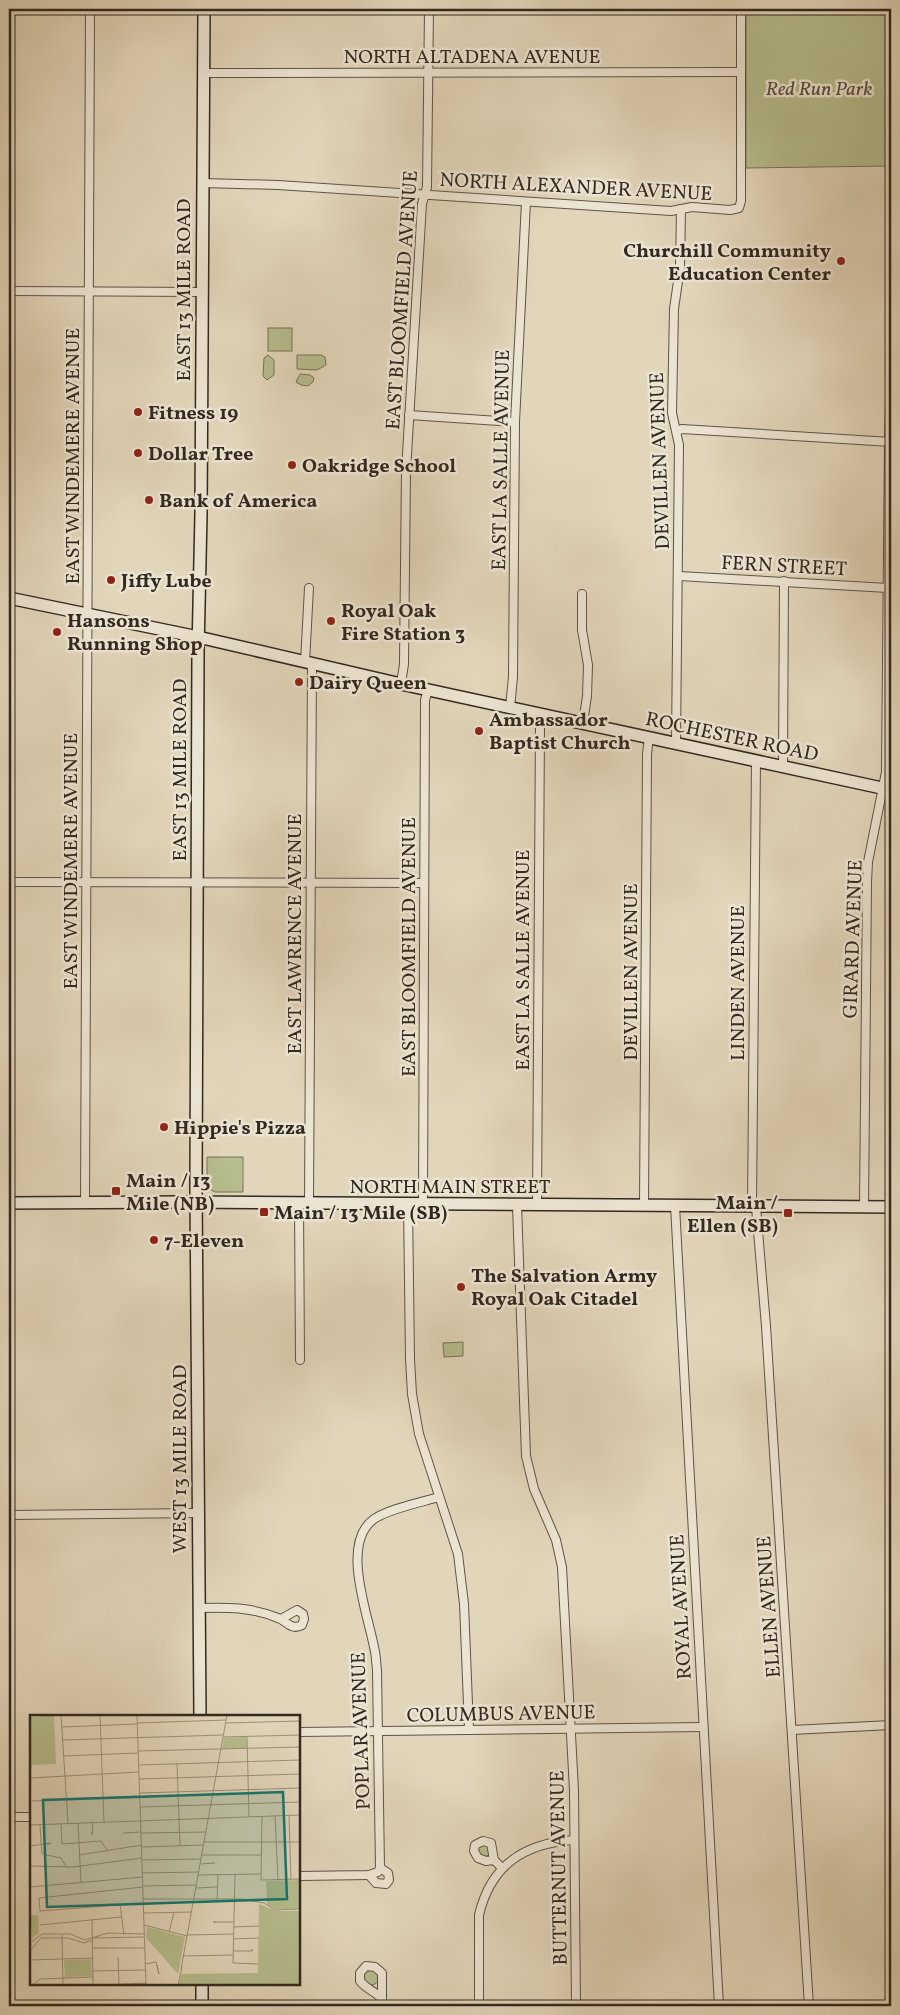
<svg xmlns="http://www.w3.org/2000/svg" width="900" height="2015" viewBox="0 0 900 2015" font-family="Vollkorn,serif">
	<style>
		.green { fill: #b6bd8d; stroke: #747356 }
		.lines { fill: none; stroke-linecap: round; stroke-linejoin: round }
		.street-casing { stroke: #5e5446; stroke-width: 10 }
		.secondary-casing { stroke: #322920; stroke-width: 14 }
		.street { stroke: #ece4d2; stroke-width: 8 }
		.secondary { stroke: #ece4d2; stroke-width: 11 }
		.poi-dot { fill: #8f2418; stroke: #ece4d2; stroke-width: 2 }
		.labels { text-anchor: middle; stroke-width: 5; stroke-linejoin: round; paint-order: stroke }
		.street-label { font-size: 20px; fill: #322920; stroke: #ece4d2 }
		.park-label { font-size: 20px; font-style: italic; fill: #534e3b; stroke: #ece4d2 }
		.poi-label { font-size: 20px; font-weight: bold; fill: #322920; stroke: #ece4d2; text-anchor: start }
		.inset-road { fill: none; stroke: #9c917c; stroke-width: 1 }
		.view { fill: #0f766e; fill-opacity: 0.15; stroke: #0f766e; stroke-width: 2.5 }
		.inset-edge { fill: none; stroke: #322920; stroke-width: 2.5 }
	</style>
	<rect width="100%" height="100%" fill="#e2d6ba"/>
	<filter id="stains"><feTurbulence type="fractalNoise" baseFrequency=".004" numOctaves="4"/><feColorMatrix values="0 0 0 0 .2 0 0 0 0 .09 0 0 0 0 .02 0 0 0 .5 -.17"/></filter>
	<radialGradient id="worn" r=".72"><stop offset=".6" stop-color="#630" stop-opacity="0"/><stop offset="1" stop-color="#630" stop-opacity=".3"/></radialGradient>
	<g class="green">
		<path d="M746 9H891V166L746 168Z"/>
		<rect x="268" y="328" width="24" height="23"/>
		<path d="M268 355 274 360V375L267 380 263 376 264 358Z"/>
		<path d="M297 355H321L325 357 326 365 317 370 297 369Z"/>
		<path d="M300 374 310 375 314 378 313 382 308 386 301 385 296 382Z"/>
		<path d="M207 1157H243V1192H215L209 1189 207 1182Z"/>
		<path d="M463 1342V1356L444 1357 443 1343Z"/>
		<circle cx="484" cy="1851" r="6"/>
		<circle cx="371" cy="1977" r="8"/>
	</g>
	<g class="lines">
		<defs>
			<g id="street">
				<path d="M203 73 741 72"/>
				<path d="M203 183 278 185 671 211 692 207 730 210 739 208 741 201V9"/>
				<path d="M9 291 202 292"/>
				<path d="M409 415 515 422"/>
				<path d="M677 431 682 429 891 442"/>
				<path d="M679 576 888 588"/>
				<path d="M582 594V630L588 665 587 696 583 723"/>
				<path d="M305 662 309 588"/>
				<path d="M401 684 404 664 406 471 422 204 427 187 429 9"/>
				<path d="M510 708 513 677 515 422 526 202"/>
				<path d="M676 743 679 445 672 413 674 309 680 267 681 209"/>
				<path d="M783 766 784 581"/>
				<path d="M9 882 424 883"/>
				<path d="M85 1203 90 9"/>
				<path d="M299 1204 300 1360"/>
				<path d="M309 1204 312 664"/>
				<path d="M408 1204 410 1359 412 1394 419 1434 458 1554 464 1604 469 1729"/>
				<path d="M423 1204 425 700 428 690"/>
				<path d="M517 1205 526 1456 534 1489 556 1540 562 1567 574 1790 576 2006"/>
				<path d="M537 1206 540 725 541 714"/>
				<path d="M644 1206 647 754 649 737"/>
				<path d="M675 1206 719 2006"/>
				<path d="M752 1207 756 760"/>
				<path d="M756 1207 766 1326 809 2006"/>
				<path d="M864 1207 867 882 868 862 886 772 889 441 891 372"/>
				<path d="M9 1515 198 1513"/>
				<path d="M199 1608C227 1607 251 1607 278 1618 287 1621 291 1631 302 1625L304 1619 303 1614 297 1610 281 1619"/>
				<path d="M792 1730 891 1725"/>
				<path d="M299 1732 703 1727"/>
				<path d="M9 1817H31"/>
				<path d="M494 1860 486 1861 478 1858 474 1851 475 1845 483 1841 491 1843 494 1860 502 1868"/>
				<path d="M369 1875 376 1883 386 1884 389 1880 388 1873 380 1868"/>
				<path d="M299 1876 369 1875 378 1872 380 1868 377 1670C376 1662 376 1654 374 1647 368 1614 340 1543 374 1519 388 1509 422 1502 439 1497"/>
				<path d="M9 1987V2006"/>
				<path d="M382 1999C375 1991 366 1989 360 1981V1973L366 1966 375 1967 382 1973V2006"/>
				<path d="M479 2006V1915C491 1864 525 1843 574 1840"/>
			</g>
			<g id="secondary">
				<path d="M9 598 198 637 401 684 891 790"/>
				<path d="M9 1203 183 1202 891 1207"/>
				<path d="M200 1716 196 1190 198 651 201 514 204 9"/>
				<path d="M202 1984V2006"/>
			</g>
		</defs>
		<use href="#street" class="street-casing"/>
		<use href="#secondary" class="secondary-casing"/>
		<use href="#street" class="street"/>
		<use href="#secondary" class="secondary"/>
	</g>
	<g class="poi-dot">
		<circle cx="841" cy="261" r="5"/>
		<circle cx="138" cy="412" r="5"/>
		<circle cx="138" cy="453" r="5"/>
		<circle cx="292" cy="465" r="5"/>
		<circle cx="149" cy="500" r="5"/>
		<circle cx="111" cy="580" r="5"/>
		<circle cx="331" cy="621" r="5"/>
		<circle cx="57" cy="632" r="5"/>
		<circle cx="299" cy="682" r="5"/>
		<circle cx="479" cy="731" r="5"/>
		<circle cx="164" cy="1127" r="5"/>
		<rect x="111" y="1186" width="10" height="10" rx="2.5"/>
		<rect x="259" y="1207" width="10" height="10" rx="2.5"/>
		<rect x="783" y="1208" width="10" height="10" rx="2.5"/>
		<circle cx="154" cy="1240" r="5"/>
		<circle cx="461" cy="1287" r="5"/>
	</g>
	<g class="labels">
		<g class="street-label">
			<text x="472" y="63">NORTH ALTADENA AVENUE</text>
			<text transform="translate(576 186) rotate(3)" y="7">NORTH ALEXANDER AVENUE</text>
			<text transform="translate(183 290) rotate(-90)" y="7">EAST 13 MILE ROAD</text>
			<text transform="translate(401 300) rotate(-86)" y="7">EAST BLOOMFIELD AVENUE</text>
			<text transform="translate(72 456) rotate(-90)" y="7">EAST WINDEMERE AVENUE</text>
			<text transform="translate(500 460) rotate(-89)" y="7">EAST LA SALLE AVENUE</text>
			<text transform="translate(659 461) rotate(-92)" y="7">DEVILLEN AVENUE</text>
			<text transform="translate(784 565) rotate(3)" y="7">FERN STREET</text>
			<text transform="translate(732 736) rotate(12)" y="7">ROCHESTER ROAD</text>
			<text transform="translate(179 770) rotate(-90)" y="7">EAST 13 MILE ROAD</text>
			<text transform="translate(70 861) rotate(-90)" y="7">EAST WINDEMERE AVENUE</text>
			<text transform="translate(294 934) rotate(-90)" y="7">EAST LAWRENCE AVENUE</text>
			<text transform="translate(852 939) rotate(-88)" y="7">GIRARD AVENUE</text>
			<text transform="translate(408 947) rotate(-90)" y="7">EAST BLOOMFIELD AVENUE</text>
			<text transform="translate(522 960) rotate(-90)" y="7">EAST LA SALLE AVENUE</text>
			<text transform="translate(630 972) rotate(-90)" y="7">DEVILLEN AVENUE</text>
			<text transform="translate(737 983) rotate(-90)" y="7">LINDEN AVENUE</text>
			<text x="450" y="1193">NORTH MAIN STREET</text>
			<text transform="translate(179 1459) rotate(-90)" y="7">WEST 13 MILE ROAD</text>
			<text transform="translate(680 1607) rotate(-93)" y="7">ROYAL AVENUE</text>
			<text transform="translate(768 1607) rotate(-94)" y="7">ELLEN AVENUE</text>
			<text transform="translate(501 1713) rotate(-1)" y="7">COLUMBUS AVENUE</text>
			<text transform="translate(360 1731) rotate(-92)" y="7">POPLAR AVENUE</text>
			<text transform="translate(558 1868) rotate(-91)" y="7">BUTTERNUT AVENUE</text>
		</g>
		<g class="park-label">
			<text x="819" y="95">Red Run Park</text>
		</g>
		<g class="poi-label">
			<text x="831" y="257" text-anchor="end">Churchill Community<tspan x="831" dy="23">Education Center</tspan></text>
			<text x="148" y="419">Fitness 19</text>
			<text x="148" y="460">Dollar Tree</text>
			<text x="302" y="472">Oakridge School</text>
			<text x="159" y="507">Bank of America</text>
			<text x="121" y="587">Jiffy Lube</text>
			<text x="341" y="617">Royal Oak<tspan x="341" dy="23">Fire Station 3</tspan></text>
			<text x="67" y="627">Hansons<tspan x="67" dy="23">Running Shop</tspan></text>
			<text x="309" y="689">Dairy Queen</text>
			<text x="489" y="726">Ambassador<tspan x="489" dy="23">Baptist Church</tspan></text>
			<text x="174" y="1134">Hippie's Pizza</text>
			<text x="126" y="1187">Main / 13<tspan x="126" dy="23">Mile (NB)</tspan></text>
			<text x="778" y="1209" text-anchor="end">Main /<tspan x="778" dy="23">Ellen (SB)</tspan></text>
			<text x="274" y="1219">Main / 13 Mile (SB)</text>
			<text x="164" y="1247">7-Eleven</text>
			<text x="471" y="1282">The Salvation Army<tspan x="471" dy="23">Royal Oak Citadel</tspan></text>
		</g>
	</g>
	<g transform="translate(30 1715)">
		<rect width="270" height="270" fill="#e2d6ba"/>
		<path d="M24 0 26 49 2 50 0 60V2ZM216 22 217 33 192 34 194 23ZM270 165V194H245L237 189 236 166ZM229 189 246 196H270V270H149L151 259 228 258ZM0 200H8L9 218 2 223ZM117 212 155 222 148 259 116 223ZM61 244 62 261 35 262 34 245Z" fill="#b6bd8d"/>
		<path class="inset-road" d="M31 0 38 108M70 0 74 107M107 0 116 270M107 8 196 5M196 8 270 6M32 12 107 9M193 22 270 20M217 22 219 102M32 25 193 20M108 36 270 32M33 41 108 38M147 48 150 131M109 50 270 45M0 63 109 57M109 64 270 59M110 78 270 73M2 86 110 81M110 92 270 87M245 101 248 165M259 101 261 165M232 102 231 165 270 164M48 108 51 167M31 109 32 129 71 126 77 135M0 110 270 100M10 110 12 139 31 143 37 153M62 117V120L63 107M93 118 111 117M111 118 176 117M173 127H270M0 131 21 128 17 130M112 132 173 130M49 140 112 130M172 140H231M112 145 171 144M170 149 185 148M0 151 43 152 112 143M112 158 168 157M205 159 203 248 228 249M168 160 231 159M113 171 166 170M0 172 113 162M113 172 9 183 10 196 113 188M166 173 187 172M113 184H212L234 188 245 195 270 194M187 185 188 160M90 189 94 220M114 198 161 197M62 204 63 270M186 207H183H204M10 210 91 202M114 210 157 221M204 212 229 211M139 217 144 197M32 220 33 270M157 220 203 219M62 223 114 222M203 224 229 223M0 228 12 219H40L55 225 78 218 114 219M62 233H115M0 236 11 223H38L54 228 62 225M203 236H222L223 235H221M153 241 203 240M88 242 89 269M0 245 62 243M115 249 126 247 129 259 127 250M151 254 197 0M63 256 115 255M3 270 10 264 63 262M75 270 116 268M148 270 152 252"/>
		<path class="view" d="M253 77 257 184 17 192 13 85Z"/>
		<rect width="270" height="270" class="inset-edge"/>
	</g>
	<rect width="900" height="2015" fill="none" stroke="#e2d6ba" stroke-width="30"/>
	<rect x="10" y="10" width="880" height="1995" fill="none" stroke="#322920" stroke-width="2.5"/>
	<rect x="15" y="15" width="870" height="1985" fill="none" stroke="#322920"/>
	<rect width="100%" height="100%" filter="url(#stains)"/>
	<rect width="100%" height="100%" fill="url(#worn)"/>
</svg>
